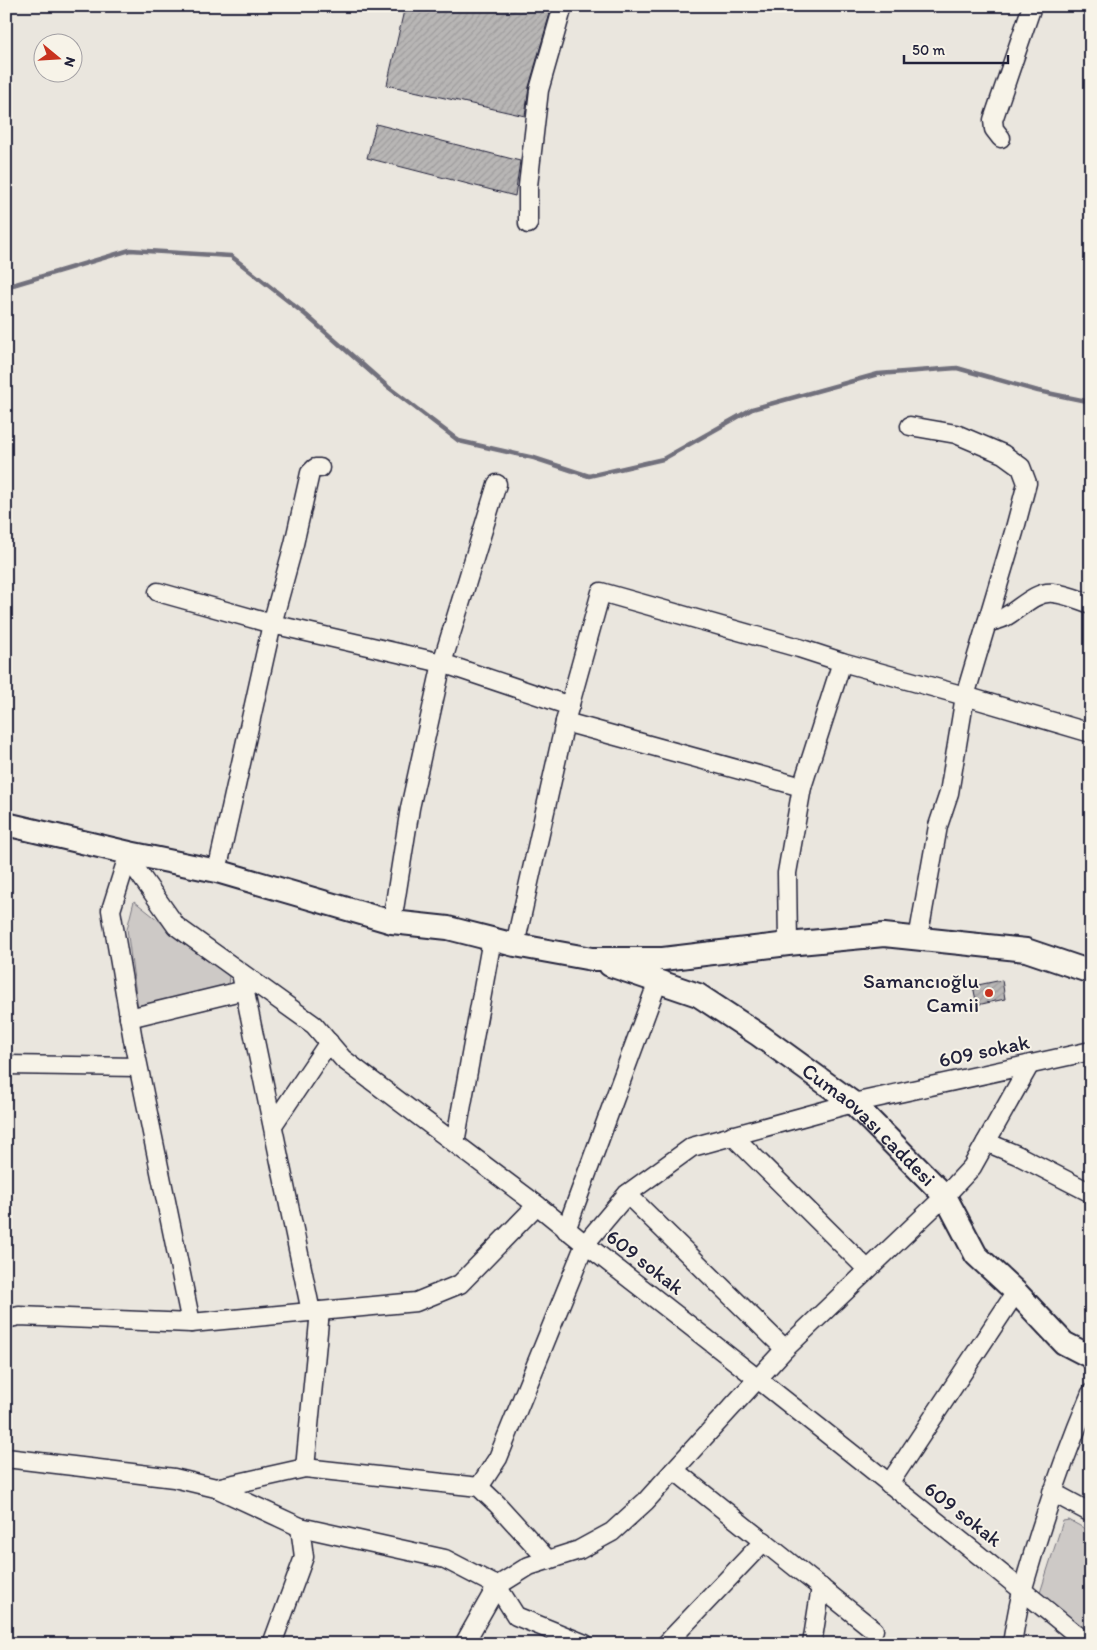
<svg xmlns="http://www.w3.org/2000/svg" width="1097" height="1650" viewBox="0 0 1097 1650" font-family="Itim,sans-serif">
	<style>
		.park { fill: #cdc9c6; stroke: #787680 }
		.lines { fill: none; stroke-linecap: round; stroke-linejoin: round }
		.stream { stroke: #716f7b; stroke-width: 4.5 }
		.building { fill: url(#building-hatch); stroke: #22223b }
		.minor-casing { stroke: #22223b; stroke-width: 21 }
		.major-casing { stroke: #22223b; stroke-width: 26 }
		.minor { stroke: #f7f3e8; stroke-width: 18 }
		.major { stroke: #f7f3e8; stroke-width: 22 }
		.poi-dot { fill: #c8321e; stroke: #f7f3e8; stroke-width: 2 }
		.labels { text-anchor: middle; stroke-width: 4; stroke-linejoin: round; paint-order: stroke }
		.poi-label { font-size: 21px; fill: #22223b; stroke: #f7f3e8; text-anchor: end }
		.street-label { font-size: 21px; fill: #22223b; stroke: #f7f3e8 }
	</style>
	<defs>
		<pattern id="building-hatch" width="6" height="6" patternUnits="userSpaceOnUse" patternTransform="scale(1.25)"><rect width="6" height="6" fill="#b8b6b5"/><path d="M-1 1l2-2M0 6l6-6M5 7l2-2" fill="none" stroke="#9e9c9d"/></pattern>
	</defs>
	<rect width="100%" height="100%" fill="#eae6de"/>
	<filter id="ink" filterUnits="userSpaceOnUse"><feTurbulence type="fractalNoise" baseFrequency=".02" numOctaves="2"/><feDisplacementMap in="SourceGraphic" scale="10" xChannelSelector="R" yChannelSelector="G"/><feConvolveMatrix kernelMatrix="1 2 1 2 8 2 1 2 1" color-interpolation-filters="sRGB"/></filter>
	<g filter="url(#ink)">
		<g class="park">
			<path d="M134 901 229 976 228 985 138 1008 127 929Z"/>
			<path d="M1069 1520 1091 1532V1639L1039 1596 1063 1521Z"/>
		</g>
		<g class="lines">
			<path class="stream" d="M6 287 130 250 231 256 306 315 388 387 459 441 534 458 589 476 663 459 752 409 878 374 957 368 1038 391 1091 402"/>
		</g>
		<g class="building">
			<path d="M405 6H552L529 87 525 116 387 85Z"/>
			<path d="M376 124 520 161 515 196 367 158Z"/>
			<path d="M1002 980 1005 999 977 1005 973 986Z"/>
		</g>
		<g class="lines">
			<defs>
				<g id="minor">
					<path d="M1001 138 994 129 993 120 1032 6"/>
					<path d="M528 224V186L539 90 563 6"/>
					<path d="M910 426 956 434 1003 454 1021 467 1027 483 1014 532 965 696 949 793 938 826 918 939"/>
					<path d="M158 592 272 624 294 544 310 473 315 468H320"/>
					<path d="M987 623C992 621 999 620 1005 617 1020 609 1035 591 1053 593 1066 594 1079 600 1091 604"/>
					<path d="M565 722 802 787 842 662"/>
					<path d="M129 853 138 872 176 926 314 1025 343 1059 537 1205 585 1244 498 1458 479 1487"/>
					<path d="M217 871 272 624 442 663 570 706"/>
					<path d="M392 922 410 808 442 663 497 484"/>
					<path d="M788 944 787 873 802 787"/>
					<path d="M515 945 565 722 601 592 799 648 842 662 965 696 1091 733"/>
					<path d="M241 973 311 1312"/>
					<path d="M129 1018 245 990"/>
					<path d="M6 1065 138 1067"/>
					<path d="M273 1125 329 1042"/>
					<path d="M732 1135 867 1269"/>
					<path d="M986 1142 1017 1155 1091 1193"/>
					<path d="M455 1143 492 939"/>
					<path d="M627 1194 785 1349"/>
					<path d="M566 1230 658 981"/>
					<path d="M6 1319 19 1316 191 1323 133 1040 111 910 129 853"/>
					<path d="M191 1323 416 1302 460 1284 537 1205"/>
					<path d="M6 1458 174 1478 216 1488 300 1527 445 1559 497 1586 516 1616 585 1644"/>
					<path d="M305 1468 320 1311"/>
					<path d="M674 1470 874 1630"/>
					<path d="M889 1484 1016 1292"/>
					<path d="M216 1488 305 1468 479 1487 497 1504 548 1560"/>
					<path d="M1052 1492 1091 1513"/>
					<path d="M272 1644 304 1557 300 1527"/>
					<path d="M464 1644 497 1586 529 1566 579 1550 612 1532 646 1501 674 1470 785 1349 945 1196 972 1167 1030 1064"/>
					<path d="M666 1644 764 1541"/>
					<path d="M812 1644 821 1587"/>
					<path d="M1012 1644C1015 1625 1018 1606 1023 1588 1042 1521 1064 1457 1091 1393"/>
					<path d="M1088 1644C922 1508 754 1375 585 1244L627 1194 692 1147 853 1103 1091 1051"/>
				</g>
				<g id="major">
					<path d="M6 824 129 853 217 871 392 922 448 928 515 945 592 959H663L788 944 884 935 1026 950 1091 972"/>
					<path id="s1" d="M610 965 698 995 759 1035 853 1103 945 1196 976 1255 1016 1292 1064 1343 1091 1357"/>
				</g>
			</defs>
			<use href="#minor" class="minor-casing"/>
			<use href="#major" class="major-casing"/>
			<use href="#minor" class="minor"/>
			<use href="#major" class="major"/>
		</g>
	</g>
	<circle class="poi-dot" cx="989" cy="993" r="5"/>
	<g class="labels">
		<g class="poi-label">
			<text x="979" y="988">Samancıoğlu<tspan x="979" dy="24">Camii</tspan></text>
		</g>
		<g class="street-label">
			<text transform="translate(984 1051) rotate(-12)" y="7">609 sokak</text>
			<text dy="7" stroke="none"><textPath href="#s1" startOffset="308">Cumaovası caddesi</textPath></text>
			<text transform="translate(645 1262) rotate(38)" y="7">609 sokak</text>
			<text transform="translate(963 1514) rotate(38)" y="7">609 sokak</text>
		</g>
	</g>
	<rect width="1097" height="1650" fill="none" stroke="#f7f3e8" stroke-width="25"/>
	<rect x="12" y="12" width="1072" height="1625" fill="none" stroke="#22223b" stroke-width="2" filter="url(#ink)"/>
	<g transform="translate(58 58) rotate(108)"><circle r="24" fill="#f7f3e8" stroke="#a29fa3"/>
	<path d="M0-4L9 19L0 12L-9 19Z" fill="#c8321e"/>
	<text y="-8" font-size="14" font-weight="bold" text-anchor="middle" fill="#22223b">N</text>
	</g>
	<path d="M904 55v8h104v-8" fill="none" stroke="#22223b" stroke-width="2.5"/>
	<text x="912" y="55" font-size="15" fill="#22223b" stroke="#f7f3e8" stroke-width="4" paint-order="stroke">50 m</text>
</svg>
